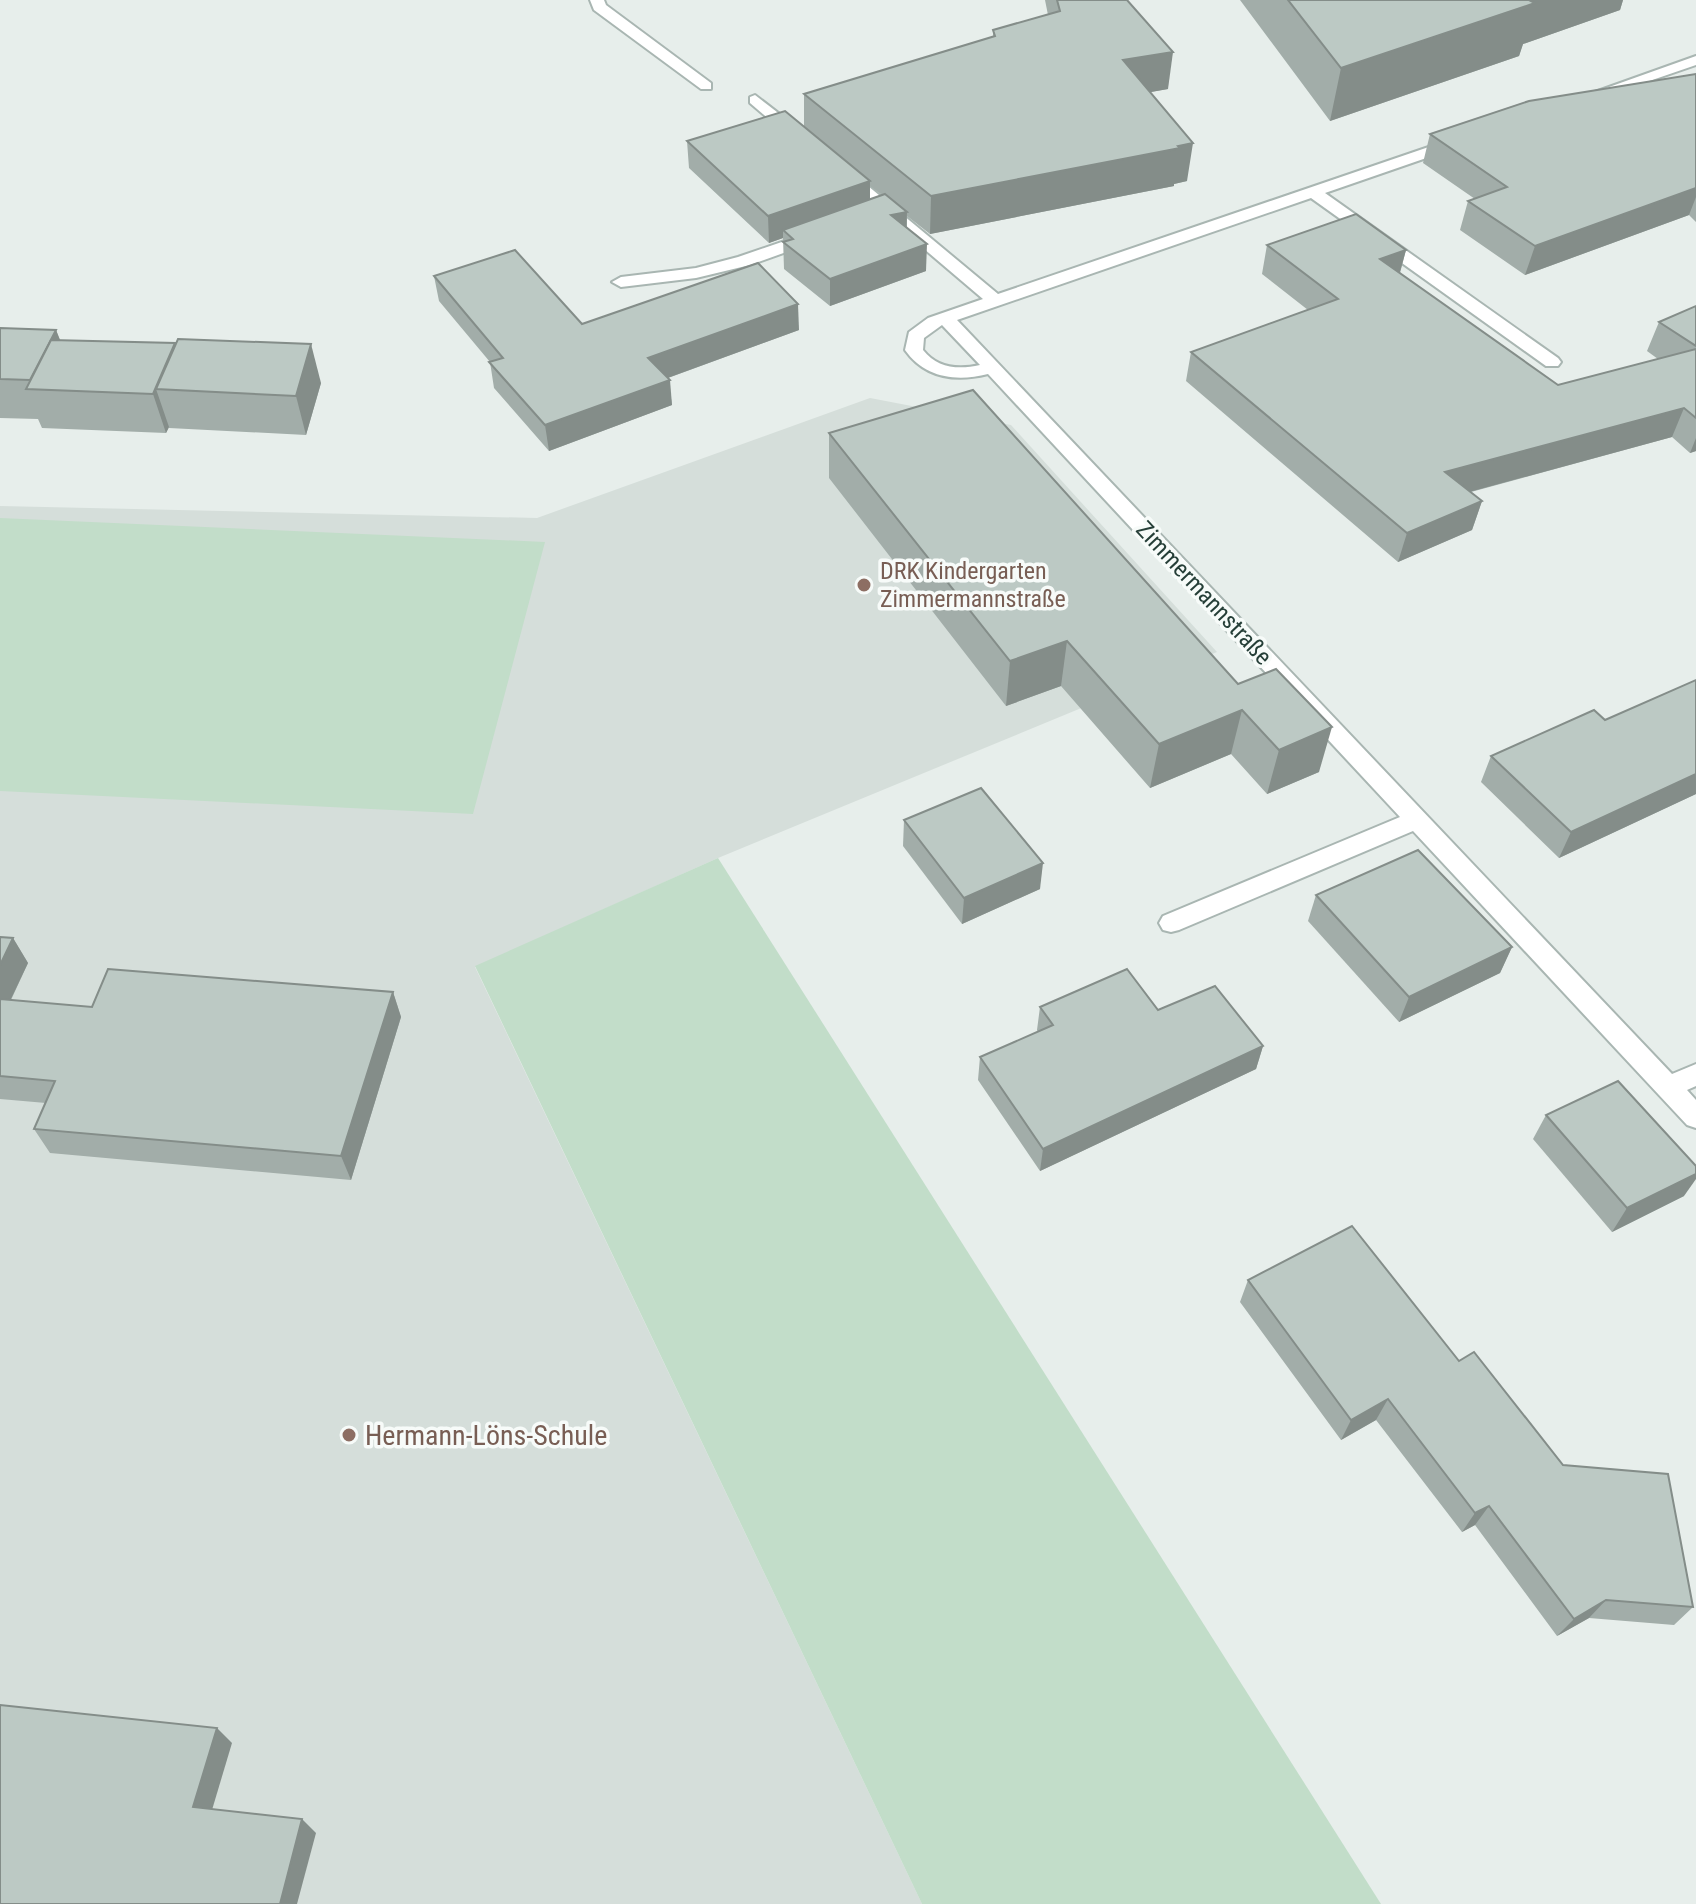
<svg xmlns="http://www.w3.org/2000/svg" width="1696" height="1904" viewBox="0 0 1696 1904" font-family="'Roboto Condensed',sans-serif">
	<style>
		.built { fill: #d5deda }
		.green { fill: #c2ddc9 }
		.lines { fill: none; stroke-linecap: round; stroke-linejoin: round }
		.minor-casing { stroke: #a9b6b2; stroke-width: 4 }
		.minor { fill: #fff; fill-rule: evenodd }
		.wall { fill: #a2ada9; fill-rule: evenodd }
		.shaded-wall { fill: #848d89 }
		.building { fill: #bcc9c4; stroke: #848d89; stroke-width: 2 }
		.education-dot { fill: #8d6e63; stroke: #f7fbf9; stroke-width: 3 }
		.labels { text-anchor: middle; stroke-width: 7; stroke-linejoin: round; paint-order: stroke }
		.education-label { font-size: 24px; fill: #785e54; stroke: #f7fbf9; text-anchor: start }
		.street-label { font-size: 24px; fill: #263f38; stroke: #f7fbf9 }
		.near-education-label { font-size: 28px; fill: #785e54; stroke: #f7fbf9; text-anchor: start }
	</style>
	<rect width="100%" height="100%" fill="#e7eeeb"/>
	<path class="built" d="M870 398 1011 425 1217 652 718 858 475 967 922 1904H0V506L537 518Z"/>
	<g class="green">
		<path d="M0 518 545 542 473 814 0 791Z"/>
		<path d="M718 858 1381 1904H922L475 966Z"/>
	</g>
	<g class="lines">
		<defs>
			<g id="minor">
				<path d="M590 0H604L606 5 711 83V89H701L594 10Z"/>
				<path d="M1696 56V65L1594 100 1589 102 1581 97Z"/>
				<path d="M755 95 803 132V138H791L750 103V97Z"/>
				<path d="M1455 138 1461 140V146L1325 193 1558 358 1561 362 1558 366H1546L1311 198 957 320 1672 1074 1696 1064V1086L1687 1090 1696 1100V1128L1687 1125 1659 1095 1413 831 1179 930 1171 932 1163 930 1159 923 1163 916 1400 817 988 374C956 382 925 378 905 350L909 332 928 318 983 299 836 174 838 171H850L998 294ZM942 325 980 365C958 370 937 368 923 350L924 338Z"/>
				<path d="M811 232 819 237 817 241 750 265 696 278 621 287 612 282 621 277 696 268 738 257Z"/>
			</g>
		</defs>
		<use href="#minor" class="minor-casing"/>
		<use href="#minor" class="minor"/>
	</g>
	<g class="wall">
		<path d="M1045 0H1127L1168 89 1150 92 1187 181 1174 184V186L930 234 907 216V228L926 271 830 306 784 269 783 238 769 243 689 168 687 141 804 127V94L993 37V30L1048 15ZM870 186 882 195 870 199Z"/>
		<path d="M1240 0H1623L1620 10 1523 44 1519 56 1330 121Z"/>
		<path d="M1696 74V222L1689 215 1525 275 1460 230 1468 201 1475 199 1423 163 1430 134Z"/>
		<path d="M1267 245 1406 250 1400 273 1558 385 1658 359 1647 351 1659 322 1696 306V451L1690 453 1672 437 1471 492 1482 501 1472 530 1398 562 1186 381 1191 352 1308 310 1262 274Z"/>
		<path d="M434 276 582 324 799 330 668 378 672 405 549 451 494 388 490 362 439 301Z"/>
		<path d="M0 328 56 330 60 340 321 383 306 435 169 428V427L166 433 42 428 38 419 0 418Z"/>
		<path d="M829 433 1238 684 1319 772 1267 794 1231 754 1150 788 1061 686 1006 706 829 478Z"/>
		<path d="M1696 680V794L1559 858 1481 782 1491 756 1605 720Z"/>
		<path d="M904 820 1040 889 962 924 903 846Z"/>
		<path d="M1316 895 1512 947 1500 973 1399 1022 1308 921Z"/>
		<path d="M0 937 13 938 28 963 11 1000 92 1007 393 992 401 1017 351 1180 50 1153 34 1129 46 1103 0 1099Z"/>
		<path d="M1040 1007 1158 1010 1263 1046 1256 1069 1040 1171 978 1080 980 1057 1038 1032 1037 1030Z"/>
		<path d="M1546 1115 1684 1196 1612 1232 1533 1139Z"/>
		<path d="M1248 1280 1459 1361 1563 1465 1693 1607 1674 1625 1589 1618 1557 1636 1475 1525 1462 1532 1376 1420 1341 1440 1240 1302Z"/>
	</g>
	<g class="shaded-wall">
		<path d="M1522 0H1623L1620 10 1523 44 1519 56 1330 121 1341 68Z"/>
		<path d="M1173 52 1168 89 1118 98 1123 60Z"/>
		<path d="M1193 143 1187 181 1174 184V186L930 234 931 196Z"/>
		<path d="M870 181V208L783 230V238L769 243 768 216Z"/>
		<path d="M1696 188V197L1689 215 1525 275 1535 246Z"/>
		<path d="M907 212 906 239 891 215Z"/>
		<path d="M927 244 926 271 830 306V279Z"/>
		<path d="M1406 250 1398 279 1380 259Z"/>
		<path d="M798 304 799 330 651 384 648 358Z"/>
		<path d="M56 330 71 368 30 380Z"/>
		<path d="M175 343 156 389 169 427 166 433 153 394Z"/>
		<path d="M311 344 321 383 306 435 296 396Z"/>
		<path d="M670 380 672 405 549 451 545 425Z"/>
		<path d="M1684 408 1672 437 1436 501 1445 472Z"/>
		<path d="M1696 438V451L1690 453Z"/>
		<path d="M1482 501 1472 530 1398 562 1407 533Z"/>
		<path d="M1067 641 1061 686 1006 706 1010 661Z"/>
		<path d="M1242 710 1231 754 1150 788 1159 744Z"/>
		<path d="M1332 727 1319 772 1267 794 1279 750Z"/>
		<path d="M1696 774V794L1559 858 1571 832Z"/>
		<path d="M1043 863 1040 889 962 924 964 898Z"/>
		<path d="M13 938 28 963 0 1022V965Z"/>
		<path d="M1512 947 1500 973 1399 1022 1409 997Z"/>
		<path d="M393 992 401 1017 351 1180 341 1156Z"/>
		<path d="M1263 1046 1256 1069 1040 1171 1043 1149Z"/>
		<path d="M1696 1174V1179L1684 1196 1612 1232 1627 1208Z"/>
		<path d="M1388 1399 1376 1420 1341 1440 1351 1420Z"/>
		<path d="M1489 1506 1475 1525 1462 1532 1475 1513Z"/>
		<path d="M1606 1600 1589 1618 1557 1636 1574 1619Z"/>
		<path d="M217 1728 232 1743 209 1820 193 1807Z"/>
		<path d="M302 1819 316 1833 297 1904H280Z"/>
	</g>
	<g class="building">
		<path d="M1057 0H1127L1173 52 1123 60 1193 143 1178 146 1180 148 931 196 804 94 995 36 993 30 1060 11Z"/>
		<path d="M1288 0H1529L1535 3 1341 68Z"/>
		<path d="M1696 74V188L1535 246 1468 201 1507 187 1430 134 1529 101Z"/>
		<path d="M785 111 870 181 768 216 687 141Z"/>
		<path d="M885 194 907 212 891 215 927 244 830 279 783 242 793 239 783 230Z"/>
		<path d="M1356 214 1406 250 1380 259 1558 385 1696 349V418L1684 408 1445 472 1482 501 1407 533 1191 352 1338 299 1267 245Z"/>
		<path d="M515 250 582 324 758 263 798 304 648 358 670 380 545 425 489 362 503 358 434 276Z"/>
		<path d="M1696 306V346L1659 322Z"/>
		<path d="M0 328 56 330 30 380 0 379Z"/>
		<path d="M178 339 311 344 296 396 156 389Z"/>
		<path d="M51 340 175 343 153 394 26 389Z"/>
		<path d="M973 390 1238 684 1276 669 1332 727 1279 750 1242 710 1159 744 1067 641 1010 661 829 433Z"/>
		<path d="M1696 680V774L1571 832 1491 756 1594 710 1605 720Z"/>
		<path d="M981 788 1043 863 964 898 904 820Z"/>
		<path d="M1418 850 1512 947 1409 997 1316 895Z"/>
		<path d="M0 937 13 938 0 965Z"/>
		<path d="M108 969 393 992 341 1156 34 1129 55 1081 0 1076V999L92 1007Z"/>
		<path d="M1127 969 1158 1010 1215 986 1263 1046 1043 1149 980 1057 1053 1025 1040 1007Z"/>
		<path d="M1618 1081 1696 1166V1174L1627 1208 1546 1115Z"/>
		<path d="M1352 1226 1459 1361 1474 1352 1563 1465 1668 1474 1693 1607 1606 1600 1574 1619 1489 1506 1475 1513 1388 1399 1351 1420 1248 1280Z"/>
		<path d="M0 1705 217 1728 193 1807 302 1819 280 1904H0Z"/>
	</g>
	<g class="education-dot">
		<circle cx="864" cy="585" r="8"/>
		<circle cx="349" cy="1435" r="8"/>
	</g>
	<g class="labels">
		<g class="education-label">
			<text x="880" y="579">DRK Kindergarten<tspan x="880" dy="28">Zimmermannstraße</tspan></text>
		</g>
		<g class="street-label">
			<text transform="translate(1204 593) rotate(47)" y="8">Zimmermannstraße</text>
		</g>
		<g class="near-education-label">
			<text x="365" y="1445">Hermann-Löns-Schule</text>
		</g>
	</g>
</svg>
